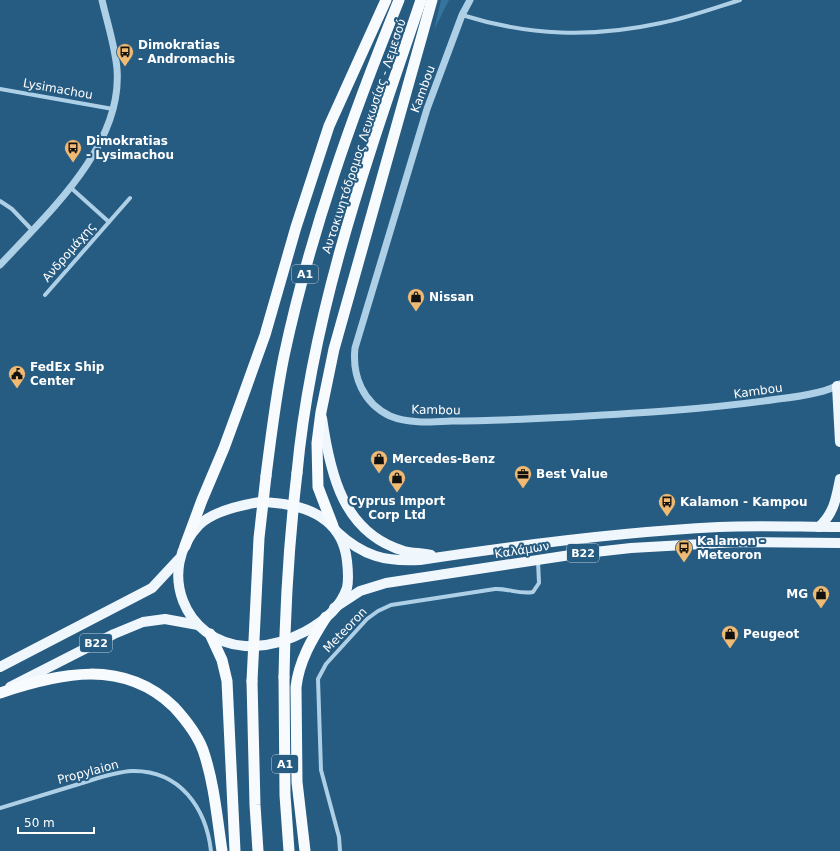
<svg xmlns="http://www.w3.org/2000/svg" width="840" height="851" viewBox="0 0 840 851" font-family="'DejaVu Sans',sans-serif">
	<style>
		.green { fill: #36749d }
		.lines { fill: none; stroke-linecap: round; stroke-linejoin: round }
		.minor { stroke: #aed0e7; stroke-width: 4 }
		.tertiary { stroke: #aed0e7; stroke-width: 7 }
		.primary { stroke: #eff7fd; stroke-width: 10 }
		.trunk { stroke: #f7fbfe; stroke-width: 11 }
		.trunk-bridge { stroke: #f7fbfe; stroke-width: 11 }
		.labels { text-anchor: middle; stroke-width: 4; stroke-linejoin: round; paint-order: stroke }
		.shield { fill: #265b82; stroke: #beceda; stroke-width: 1 }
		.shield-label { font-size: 11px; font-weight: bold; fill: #fff }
		.poi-label { font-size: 12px; font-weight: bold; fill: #fff; stroke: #265b82; text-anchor: start }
		.street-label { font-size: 12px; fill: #fff; stroke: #265b82 }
	</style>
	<rect width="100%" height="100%" fill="#265b82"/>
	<path class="green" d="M441 0H449L434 30Z"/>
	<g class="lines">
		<g class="minor">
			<path d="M462 15C529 36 592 38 661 23 687 18 714 8 740 0"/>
			<path d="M0 89 113 109"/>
			<path d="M70 187 109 222"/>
			<path d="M0 201 12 209 32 230"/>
			<path d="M45 295 130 198"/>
			<path d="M0 808C26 800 52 792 79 784 96 779 113 772 132 771 180 770 206 808 211 851"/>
			<path d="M340 851 339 837 321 770 318 679 326 664 367 619 378 611 391 605 495 589C508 588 520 595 533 592L539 583 538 561"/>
		</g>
		<g class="tertiary">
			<path d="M470 0 462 15 427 109 355 348C352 376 363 403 390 416 409 424 432 422 452 421 492 421 531 419 570 417 640 413 710 409 778 399 795 397 827 393 840 384"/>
			<path d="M0 265C48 213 123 146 117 69 115 46 107 22 102 0"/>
		</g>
		<g class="primary">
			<path d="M837 386 840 442"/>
			<path d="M322 418C330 474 343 533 404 551 412 553 422 553 431 555"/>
			<path d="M260 502C300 503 342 514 347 561 348 570 349 579 347 588 334 625 282 648 245 646 184 642 156 570 199 525 212 512 242 505 260 502Z"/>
			<path d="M819 527C834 513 836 499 840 479"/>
			<path d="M337 532C363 556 385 562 420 560 519 545 618 532 719 527 759 525 800 527 840 527"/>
			<path d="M334 608 360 591 386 583 577 554 631 548 738 542 840 543"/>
			<path d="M0 667 152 588 179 559"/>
			<path d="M10 687 114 634 143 622 165 619 198 625"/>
		</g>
		<g class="trunk">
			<path d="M297 473C312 310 369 154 421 0"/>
			<path d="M266 476C271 436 276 395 284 356 310 234 352 116 399 0"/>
			<path d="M333 526 318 487 317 443 321 412 334 349 432 0"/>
			<path d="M185 546 202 500 224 448 242 399 265 335 296 227 329 126 386 0"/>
			<path d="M210 634 222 660 227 681 235 851"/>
			<path d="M284 677 285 795 289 851"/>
			<path d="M252 681 255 805 258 851"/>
			<path d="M0 693C60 673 123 658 174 707 185 719 197 734 203 750 214 782 217 817 222 851"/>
			<path d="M305 851 297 782 296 687C299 661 312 639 326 617"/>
		</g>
		<g class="trunk-bridge">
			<path d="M284 677C285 608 289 541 297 473"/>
			<path d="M252 681 259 538 266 476"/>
		</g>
	</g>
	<defs>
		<symbol id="bus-pin" viewBox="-11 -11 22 30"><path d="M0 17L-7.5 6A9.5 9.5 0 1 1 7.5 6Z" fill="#f0ba73" stroke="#265b82"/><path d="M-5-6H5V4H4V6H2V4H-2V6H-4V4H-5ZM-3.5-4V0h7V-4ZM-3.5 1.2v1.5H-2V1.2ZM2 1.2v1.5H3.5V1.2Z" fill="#111"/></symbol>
		<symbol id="shop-pin" viewBox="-11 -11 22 30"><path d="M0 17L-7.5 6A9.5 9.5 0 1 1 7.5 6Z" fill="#f0ba73" stroke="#265b82"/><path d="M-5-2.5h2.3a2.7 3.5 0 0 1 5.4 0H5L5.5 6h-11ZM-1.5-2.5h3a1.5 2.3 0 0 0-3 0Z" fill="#111"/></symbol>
		<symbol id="civic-pin" viewBox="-11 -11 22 30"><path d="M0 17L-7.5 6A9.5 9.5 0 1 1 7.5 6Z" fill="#f0ba73" stroke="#265b82"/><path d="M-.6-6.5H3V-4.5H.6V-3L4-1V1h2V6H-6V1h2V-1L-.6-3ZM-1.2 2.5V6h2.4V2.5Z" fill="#111"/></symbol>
		<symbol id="office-pin" viewBox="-11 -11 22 30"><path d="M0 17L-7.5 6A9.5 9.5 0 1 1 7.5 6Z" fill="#f0ba73" stroke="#265b82"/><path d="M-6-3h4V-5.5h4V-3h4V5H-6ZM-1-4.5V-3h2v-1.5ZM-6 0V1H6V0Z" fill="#111"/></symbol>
	</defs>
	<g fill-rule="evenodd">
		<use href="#bus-pin" x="115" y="42" width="20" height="27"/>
		<use href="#bus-pin" x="63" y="138" width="20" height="27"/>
		<use href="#shop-pin" x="406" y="287" width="20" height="27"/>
		<use href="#civic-pin" x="7" y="364" width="20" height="27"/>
		<use href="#shop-pin" x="369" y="449" width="20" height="27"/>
		<use href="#office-pin" x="513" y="464" width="20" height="27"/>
		<use href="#shop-pin" x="387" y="468" width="20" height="27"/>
		<use href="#bus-pin" x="657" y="492" width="20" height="27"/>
		<use href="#bus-pin" x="674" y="538" width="20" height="27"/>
		<use href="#shop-pin" x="811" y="584" width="20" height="27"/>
		<use href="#shop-pin" x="720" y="624" width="20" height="27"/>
	</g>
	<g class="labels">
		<g class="shield">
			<rect x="292" y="265" width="26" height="18" rx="3"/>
			<rect x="567" y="544" width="32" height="18" rx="3"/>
			<rect x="80" y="634" width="32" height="18" rx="3"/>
			<rect x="272" y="755" width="26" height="18" rx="3"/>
		</g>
		<g class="shield-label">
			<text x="305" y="278">A1</text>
			<text x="583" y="557">B22</text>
			<text x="96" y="647">B22</text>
			<text x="285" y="768">A1</text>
		</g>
		<g class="poi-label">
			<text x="138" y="49">Dimokratias<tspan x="138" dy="14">- Andromachis</tspan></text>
			<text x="86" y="145">Dimokratias<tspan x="86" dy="14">- Lysimachou</tspan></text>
			<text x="429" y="301">Nissan</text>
			<text x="30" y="371">FedEx Ship<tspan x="30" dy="14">Center</tspan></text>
			<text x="392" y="463">Mercedes-Benz</text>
			<text x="536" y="478">Best Value</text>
			<text x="397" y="505" text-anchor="middle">Cyprus Import<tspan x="397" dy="14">Corp Ltd</tspan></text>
			<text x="680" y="506">Kalamon - Kampou</text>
			<text x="697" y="545">Kalamon -<tspan x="697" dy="14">Meteoron</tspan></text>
			<text x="808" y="598" text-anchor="end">MG</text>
			<text x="743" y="638">Peugeot</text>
		</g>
		<g class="street-label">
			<text transform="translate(58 89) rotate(10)" y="4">Lysimachou</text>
			<text transform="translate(423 89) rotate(-70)" y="4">Kambou</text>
			<text transform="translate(364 136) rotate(-72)" y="4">Αυτοκινητόδρομος Λευκωσίας - Λεμεσού</text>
			<text transform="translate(69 252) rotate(-49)" y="4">Ανδρομάχης</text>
			<text transform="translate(758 391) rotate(-8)" y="4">Kambou</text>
			<text transform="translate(436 410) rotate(1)" y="4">Kambou</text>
			<text transform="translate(522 550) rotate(-9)" y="4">Καλάμων</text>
			<text transform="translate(345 630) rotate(-46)" y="4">Meteoron</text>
			<text transform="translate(88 772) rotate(-15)" y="4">Propylaion</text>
		</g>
	</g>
	<path d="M18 827v6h76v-6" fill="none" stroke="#ffffff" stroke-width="2"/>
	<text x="24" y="827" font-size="12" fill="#ffffff" stroke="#265b82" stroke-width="3" paint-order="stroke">50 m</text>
</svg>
